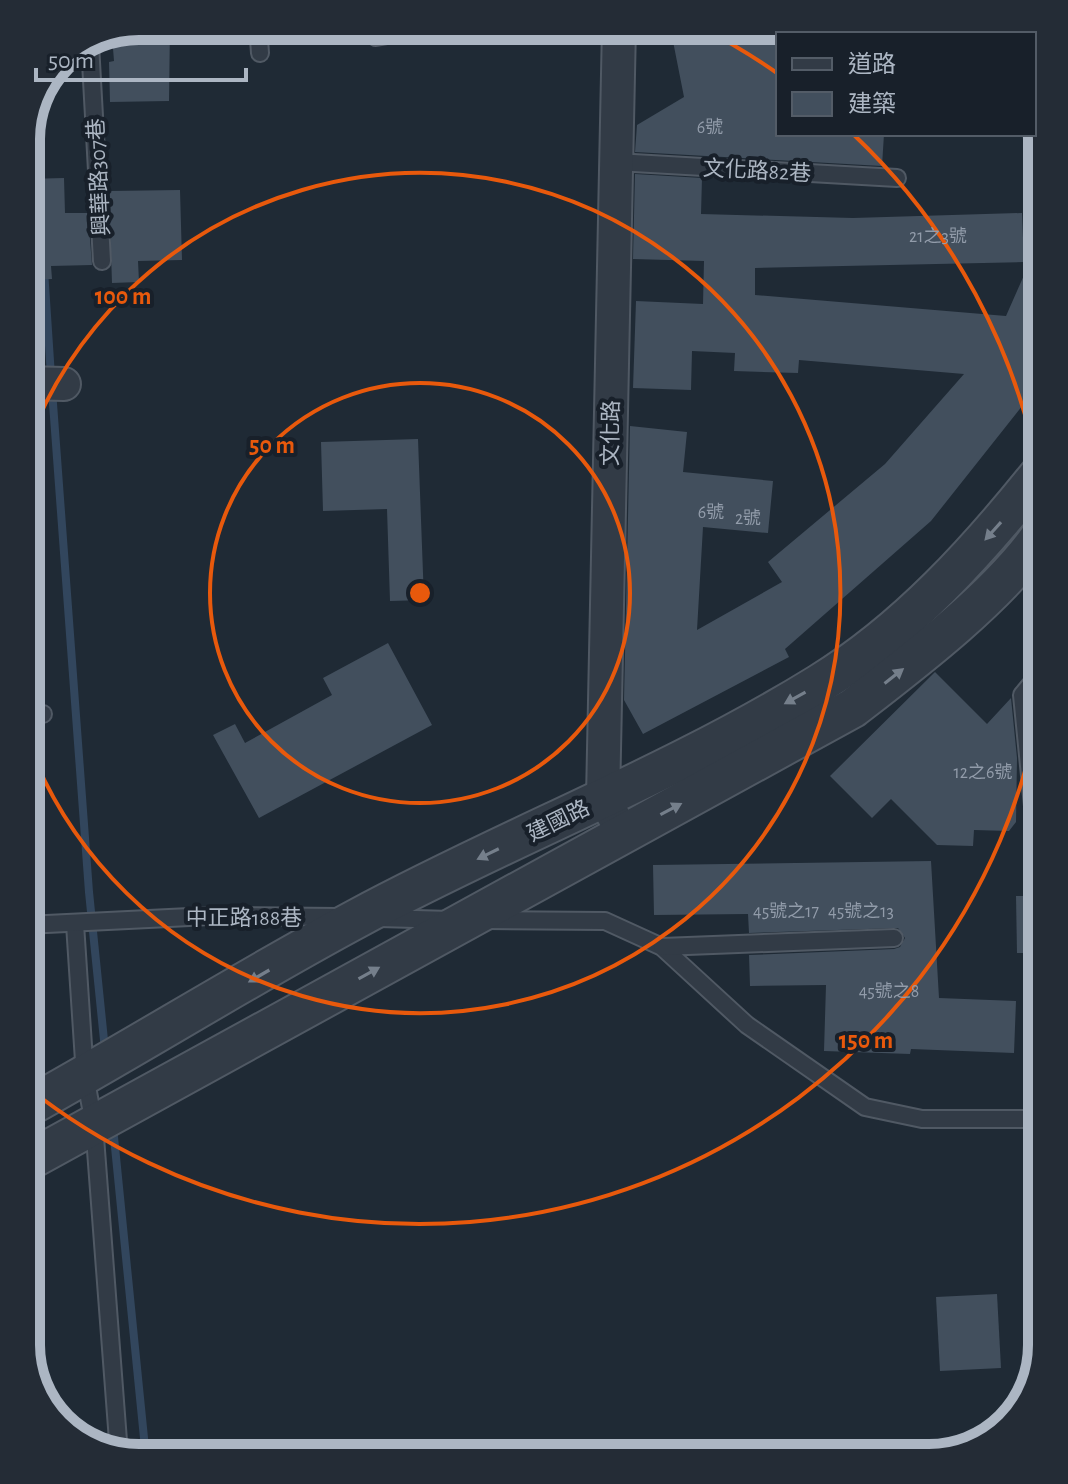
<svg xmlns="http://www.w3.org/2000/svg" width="1068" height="1484" viewBox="0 0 1068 1484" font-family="'Alegreya Sans','Noto Sans TC',sans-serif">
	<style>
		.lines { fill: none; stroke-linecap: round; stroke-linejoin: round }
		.stream { stroke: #32465d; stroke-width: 8 }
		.building { fill: #424f5d }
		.service-casing { stroke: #505964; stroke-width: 20 }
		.minor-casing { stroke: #505964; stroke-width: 36 }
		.tertiary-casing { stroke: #505964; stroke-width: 42 }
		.service { stroke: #323b46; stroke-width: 16 }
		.minor { stroke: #323b46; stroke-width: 32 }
		.tertiary { stroke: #323b46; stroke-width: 38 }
		.oneway { fill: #757f8b }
		.ring { fill: none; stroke: #e8590c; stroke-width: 4 }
		.labels { text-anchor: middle; stroke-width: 8; stroke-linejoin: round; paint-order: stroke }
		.number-label { font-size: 18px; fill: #929caa }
		.street-label { font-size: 22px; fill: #acb6c3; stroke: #18202a }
		.rim { fill: none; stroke: #acb6c3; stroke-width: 10 }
		.centre { fill: #e8590c; stroke: #18202a; stroke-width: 4 }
		.ring-label { font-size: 24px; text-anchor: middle; font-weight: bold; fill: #e8590c; stroke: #18202a; stroke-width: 8; stroke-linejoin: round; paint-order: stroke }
	</style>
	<rect width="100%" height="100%" fill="#1f2a35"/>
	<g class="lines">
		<g class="stream">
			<path d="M33 118 38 189"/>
			<path d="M44 270 51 376"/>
			<path d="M52 390 89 892 105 1050"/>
			<path d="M113 1127 146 1458"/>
		</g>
	</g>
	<g class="building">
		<path d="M139 26H170L169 101 110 102 109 62 114 61 112 36Z"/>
		<path d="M670 26H778V134H884L882 166 635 152 637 125 684 97Z"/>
		<path d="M635 174 702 178 701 214 853 218 1022 213 1024 262 755 268V295L1006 316 1025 273 1042 278V381L931 521 785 649 789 657 643 734 624 700 630 426 687 432 683 472 773 481 768 533 703 527 697 630 782 582 768 562 885 464 964 374 799 360 798 373 734 371 735 353 692 351 691 390 633 388 636 301 703 304 704 261 633 259Z"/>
		<path d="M64 178 65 213H88L92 265 51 266 52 279 26 280V179Z"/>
		<path d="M180 190 182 260 138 261 139 282 112 283 109 191Z"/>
		<path d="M418 439 424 600 390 601 387 509 323 511 321 442Z"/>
		<path d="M388 643 432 725 259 818 213 735 235 724 245 743 332 695 323 678Z"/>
		<path d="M935 672 987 724 1011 698 1017 758 1016 822 1009 831 974 830 973 846 937 845 891 799 872 818 830 776Z"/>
		<path d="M1042 688V730H1037L1033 698Z"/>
		<path d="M931 861 939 998 1016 1001 1014 1053 911 1049 910 1054 824 1051 826 985 750 986 749 955 894 949 900 947 905 938 898 928 749 933 748 914 654 915 653 865Z"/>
		<path d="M1016 896H1042V953H1017Z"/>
		<path d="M997 1294 1001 1368 940 1371 936 1297Z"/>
	</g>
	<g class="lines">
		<defs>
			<g id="service">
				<path d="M258 26 260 53"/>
				<path d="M376 37 440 26"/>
				<path d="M90 44 102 261"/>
				<path d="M616 162 897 178"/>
				<path d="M26 573 33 572"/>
				<path d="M26 714H43"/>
				<path d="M1042 830 1034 816 1022 695 1042 671"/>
				<path d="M379 918 451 920"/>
				<path d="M486 920 605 921 662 947 747 1025 865 1107 922 1119H1042"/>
				<path d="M75 924 85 1076 94 1124 119 1454"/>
				<path d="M26 925 210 916 339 917"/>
				<path d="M662 947 894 938"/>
			</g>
			<g id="minor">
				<path d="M619 26 603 798 624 834"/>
				<path d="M26 383 64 384"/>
			</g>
			<g id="tertiary">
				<path d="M26 1108C138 1046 246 978 358 918 510 836 672 775 819 684 907 630 978 551 1042 471"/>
				<path d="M26 1162 853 708C914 661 998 597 1042 534"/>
			</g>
		</defs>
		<use href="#service" class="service-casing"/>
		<use href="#minor" class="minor-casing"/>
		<use href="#tertiary" class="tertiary-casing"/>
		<use href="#service" class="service"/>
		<use href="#minor" class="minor"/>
		<use href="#tertiary" class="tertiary"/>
	</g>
	<defs><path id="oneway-solid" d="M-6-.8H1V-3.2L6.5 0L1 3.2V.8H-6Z" transform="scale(2)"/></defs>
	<g class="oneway">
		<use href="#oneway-solid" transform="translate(993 531) rotate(132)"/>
		<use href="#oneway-solid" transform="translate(894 676) rotate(-38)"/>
		<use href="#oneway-solid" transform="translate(795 698) rotate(151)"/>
		<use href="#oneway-solid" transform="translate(671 809) rotate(-28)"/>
		<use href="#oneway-solid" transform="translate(488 854) rotate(154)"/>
		<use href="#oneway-solid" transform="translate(369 973) rotate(-29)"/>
		<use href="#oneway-solid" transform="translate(259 976) rotate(150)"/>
	</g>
	<g class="ring">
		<circle cx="420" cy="593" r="210"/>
		<path d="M27 446A420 420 0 1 1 27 740"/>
		<path d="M1041 703A631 631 0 0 1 27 1087M54 79A631 631 0 0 1 138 28M702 28A631 631 0 0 1 777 73M854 135A631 631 0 0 1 1041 483"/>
	</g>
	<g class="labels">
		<g class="number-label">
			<text x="710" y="133">6號</text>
			<text x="938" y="242">21之3號</text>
			<text x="711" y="518">6號</text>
			<text x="748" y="524">2號</text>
			<text x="983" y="778">12之6號</text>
			<text x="786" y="917">45號之17</text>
			<text x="861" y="917">45號之13</text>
			<text x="889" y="997">45號之8</text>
		</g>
		<g class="street-label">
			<text transform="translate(757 170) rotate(3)" y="8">文化路82巷</text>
			<text transform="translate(98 177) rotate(-93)" y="8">興華路307巷</text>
			<text transform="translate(610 433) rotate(-89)" y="8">文化路</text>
			<text transform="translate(558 820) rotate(-26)" y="8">建國路</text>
			<text x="244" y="925">中正路188巷</text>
		</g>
	</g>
	<path d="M0 0H1068V1484H0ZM139 40H929A99 99 0 0 1 1028 139V1345A99 99 0 0 1 929 1444H139A99 99 0 0 1 40 1345V139A99 99 0 0 1 139 40Z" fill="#242c36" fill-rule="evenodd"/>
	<path class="rim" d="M139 40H929A99 99 0 0 1 1028 139V1345A99 99 0 0 1 929 1444H139A99 99 0 0 1 40 1345V139A99 99 0 0 1 139 40Z"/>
	<circle cx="420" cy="593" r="12" class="centre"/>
	<g class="ring-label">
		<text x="123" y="304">100 m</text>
		<text x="272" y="453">50 m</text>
		<text x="866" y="1048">150 m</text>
	</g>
	<rect x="776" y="32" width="260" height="104" fill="#18202a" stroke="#535c67" stroke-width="2"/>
	<rect x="792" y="58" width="40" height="12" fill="#323b46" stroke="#535c67" stroke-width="2"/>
	<text x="848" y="72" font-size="24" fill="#acb6c3">道路</text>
	<rect x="792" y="92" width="40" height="24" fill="#424f5d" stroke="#535c67" stroke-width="2"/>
	<text x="848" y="112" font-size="24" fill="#acb6c3">建築</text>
	<path d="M36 68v12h210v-12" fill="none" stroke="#acb6c3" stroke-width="4"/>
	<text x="48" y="68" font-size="24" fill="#acb6c3" stroke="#18202a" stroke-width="6" paint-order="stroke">50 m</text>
</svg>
